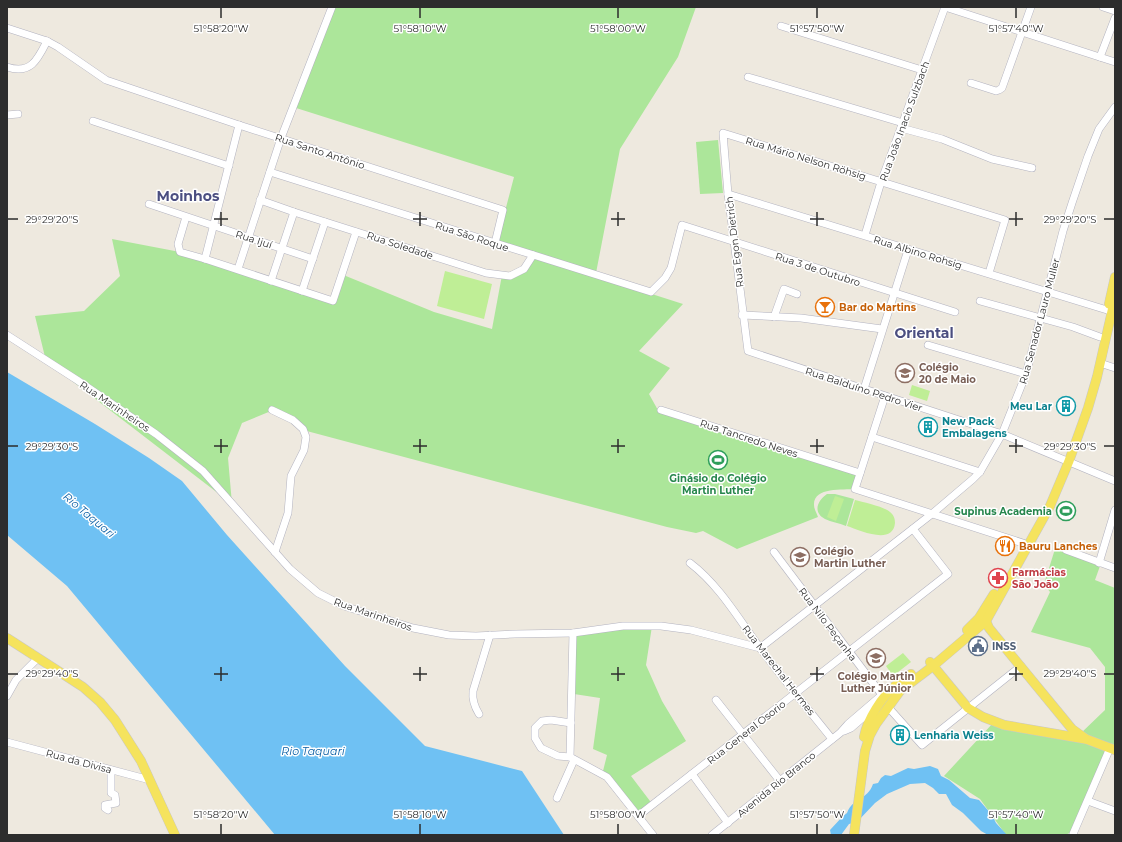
<svg xmlns="http://www.w3.org/2000/svg" width="1122" height="842" viewBox="0 0 1122 842" font-family="Montserrat,sans-serif">
	<style>
		.green { fill: #ace69a }
		.pitch { fill: #bfee96 }
		.water { fill: #6fc1f3 }
		.lines { fill: none; stroke-linecap: round; stroke-linejoin: round }
		.minor-casing { stroke: #b3b3c0; stroke-width: 8 }
		.major-casing { stroke: #c8c8c8; stroke-width: 10 }
		.minor { stroke: #fff; stroke-width: 7 }
		.major { stroke: #f5e35d; stroke-width: 9 }
		.ticks { fill: none; stroke: #2d2d2d; stroke-width: 1.5 }
		.labels { text-anchor: middle; stroke-width: 3; stroke-linejoin: round; paint-order: stroke }
		.street-label { font-size: 10px; fill: #2d2d2d; stroke: #fff }
		.food-label { font-size: 10px; font-weight: bold; fill: #c56008; stroke: #fff; text-anchor: start }
		.education-label { font-size: 10px; font-weight: bold; fill: #785e54; stroke: #fff; text-anchor: start }
		.culture-label { font-size: 10px; font-weight: bold; fill: #0d838f; stroke: #fff; text-anchor: start }
		.leisure-label { font-size: 10px; font-weight: bold; fill: #27864d; stroke: #fff }
		.health-label { font-size: 10px; font-weight: bold; fill: #be3a42; stroke: #fff; text-anchor: start }
		.service-label { font-size: 10px; font-weight: bold; fill: #4e5e75; stroke: #fff; text-anchor: start }
		.water-label { font-size: 11px; font-style: italic; fill: #095ea4; stroke: #fff }
		.district-label { font-size: 14px; font-weight: bold; fill: #4b4e80; stroke: #fff }
		.ticks-label { font-size: 10px; text-anchor: middle; fill: #2d2d2d; stroke: #fff; stroke-width: 3; stroke-linejoin: round; paint-order: stroke }
	</style>
	<rect width="100%" height="100%" fill="#eee9df"/>
	<g class="green">
		<path d="M332 7H696L678 57 620 149 596 273 497 242 514 177 293 107Z"/>
		<path d="M718 140 723 193 700 194 696 142Z"/>
		<path d="M112 239 180 252 332 301 341 274 434 312 492 329 502 275 523 269 533 256 683 304 639 351 670 368 649 394 659 412 859 475 855 489C843 490 813 487 814 505 814 509 817 514 818 517L737 549 703 531 696 533 667 527 303 430 271 411 242 423 228 458 232 504 46 361 35 316 84 311 120 276Z"/>
		<path d="M827 494H835L854 499 846 526C839 523 831 522 825 519 812 512 818 500 827 494Z"/>
		<path d="M1055 549 1100 566 1095 580 1115 588V747L1080 734 1105 710V667L1090 648 1031 632 1050 592 1044 584Z"/>
		<path d="M652 626 646 665 662 701 686 741 631 776 653 805 638 816 602 775 607 755 593 749 600 698 574 694 573 633Z"/>
		<path d="M993 723 1062 736 1108 749 1072 832 1065 835H1006L980 799 944 776Z"/>
	</g>
	<g class="pitch">
		<path d="M445 271 492 284 484 319 437 306Z"/>
		<path d="M912 385 930 391 927 401 909 395Z"/>
		<path d="M835 496 844 499 836 521 827 517Z"/>
		<path d="M855 500C863 502 885 507 890 512 894 515 895 519 895 523 893 546 859 530 847 526Z"/>
		<path d="M903 653 911 662 893 676 886 666Z"/>
	</g>
	<g class="water">
		<path d="M7 372 95 424 149 458 182 481 227 535 345 666 425 746 522 771 564 835H275L67 586 7 535Z"/>
		<path d="M930 766 938 769 941 776 949 780 970 798 979 800 992 815 996 823 1007 835H988L981 831 963 813 952 805 946 794H939L933 788 925 783 910 784 887 794 875 803 857 822 849 824 841 835H831L830 830 843 816 847 813C854 796 867 801 873 784L878 783 881 778 885 775 891 776 908 768 914 769Z"/>
	</g>
	<g class="lines">
		<defs>
			<g id="minor">
				<path d="M945 7 1115 62"/>
				<path d="M1103 7 1115 11"/>
				<path d="M781 26 922 70"/>
				<path d="M7 28 47 41 58 47 106 80 239 125 503 210 495 243"/>
				<path d="M1100 57 1115 18"/>
				<path d="M7 67C31 75 38 59 47 41"/>
				<path d="M748 77 903 123"/>
				<path d="M971 83 996 91 999 90 1002 88 1031 7"/>
				<path d="M7 115 18 114"/>
				<path d="M93 121 229 166"/>
				<path d="M901 128 942 139 992 159 1032 168"/>
				<path d="M270 172 651 292 665 278 671 268 682 225 955 312"/>
				<path d="M728 194C855 232 981 271 1107 310"/>
				<path d="M260 200 294 212 486 273 510 276 524 269 533 255"/>
				<path d="M149 204 313 259"/>
				<path d="M186 217 178 244 180 252 205 259 333 301 356 232"/>
				<path d="M865 235 881 182 945 7"/>
				<path d="M205 259 239 125"/>
				<path d="M238 269 281 138 332 7"/>
				<path d="M989 273 1005 220 723 133 728 194 748 351 1002 434 1115 481"/>
				<path d="M271 281 294 212"/>
				<path d="M302 291 325 222"/>
				<path d="M980 301 1073 327 1100 337"/>
				<path d="M742 315 801 318 882 329"/>
				<path d="M774 317 784 289 797 294"/>
				<path d="M7 335 77 380 156 434 203 471 290 569 318 593 344 606 413 628 449 635 476 636 515 634 573 633 623 626H661L691 630 760 648"/>
				<path d="M928 345 1026 374"/>
				<path d="M1100 363 1115 368"/>
				<path d="M864 389 908 250"/>
				<path d="M885 396 855 489 1029 545"/>
				<path d="M272 410 293 420 303 429 306 437 304 450 291 476 288 513 275 552"/>
				<path d="M661 410 860 473"/>
				<path d="M872 437 980 472"/>
				<path d="M1066 550 1115 568"/>
				<path d="M774 552 882 695"/>
				<path d="M690 563C719 585 738 618 760 648 783 679 808 709 832 739"/>
				<path d="M1099 563 1115 510"/>
				<path d="M760 648 933 513 973 479 980 472 1002 434 1026 374 1063 231 1072 203 1088 156 1099 129 1115 107"/>
				<path d="M7 696 16 680 38 658"/>
				<path d="M716 700 780 781"/>
				<path d="M888 707 922 745 1021 666"/>
				<path d="M479 714C474 706 472 700 473 691L490 635"/>
				<path d="M571 723 551 720 542 721 535 728V738L541 748 558 756 570 757 607 777 653 835"/>
				<path d="M844 731 851 728 874 708"/>
				<path d="M7 742 150 780"/>
				<path d="M570 757 573 633"/>
				<path d="M692 774 728 823"/>
				<path d="M557 798 574 760"/>
				<path d="M1088 801 1115 811"/>
				<path d="M108 810 105 808V805L116 803 115 795 111 793V770"/>
				<path d="M638 816 948 574 913 529"/>
				<path d="M1073 834 1110 748"/>
				<path d="M712 835 840 733 848 724 883 694"/>
			</g>
			<g id="major">
				<path d="M1109 304 1115 277"/>
				<path d="M983 619 986 621 989 628 1072 729 1086 739 1115 750"/>
				<path d="M967 630 979 618 994 594"/>
				<path d="M7 638 83 687 100 702 115 720 141 761 175 835"/>
				<path d="M930 662 968 708 983 717 1004 725 1085 739"/>
				<path d="M864 737C867 720 882 696 896 685 901 681 906 678 911 674"/>
				<path d="M854 835 865 751 870 735 876 724 900 691 933 666 986 621 1050 506 1069 461 1088 408 1097 377 1115 298"/>
			</g>
		</defs>
		<use href="#minor" class="minor-casing"/>
		<use href="#major" class="major-casing"/>
		<use href="#minor" class="minor"/>
		<use href="#major" class="major"/>
	</g>
	<path class="ticks" d="M221 8V18M420 8V18M618 8V18M817 8V18M1016 8V18M221 212V226M420 212V226M618 212V226M817 212V226M1016 212V226M8 219H18M214 219H228M413 219H427M611 219H625M810 219H824M1009 219H1023M1104 219H1114M221 439V453M420 439V453M618 439V453M817 439V453M1016 439V453M8 446H18M214 446H228M413 446H427M611 446H625M810 446H824M1009 446H1023M1104 446H1114M221 667V681M420 667V681M618 667V681M817 667V681M1016 667V681M8 674H18M214 674H228M413 674H427M611 674H625M810 674H824M1009 674H1023M1104 674H1114M221 824V834M420 824V834M618 824V834M817 824V834M1016 824V834"/>
	<defs>
		<symbol id="bar-ring" viewBox="-11 -11 22 22"><circle r="9.5" fill="#fff" stroke="#e8710a" stroke-width="1.5"/><path d="M-6-5H6L.8 .8V4.5H3.5V6h-7V4.5H-.8V.8Z" fill="#e8710a"/></symbol>
		<symbol id="school-ring" viewBox="-11 -11 22 22"><circle r="9.5" fill="#fff" stroke="#8d6e63" stroke-width="1.5"/><path d="M0-5L7-2L0 1L-7-2ZM-4 1L0 2.5L4 1V4Q0 6-4 4Z" fill="#8d6e63"/></symbol>
		<symbol id="building-ring" viewBox="-11 -11 22 22"><circle r="9.5" fill="#fff" stroke="#0f9aa8" stroke-width="1.5"/><path d="M-4-6H4V6H1V3H-1V6H-4ZM-2.5-4.3h1.7v1.8h-1.7ZM.8-4.3h1.7v1.8H.8ZM-2.5-1h1.7V.8h-1.7ZM.8-1h1.7V.8H.8Z" fill="#0f9aa8"/></symbol>
		<symbol id="stadium-ring" viewBox="-11 -11 22 22"><circle r="9.5" fill="#fff" stroke="#2e9e5b" stroke-width="1.5"/><path d="M0-5a6.5 5 0 1 0 0 10a6.5 5 0 1 0 0-10ZM-3.5-1.8h7v3.6h-7Z" fill="#2e9e5b"/></symbol>
		<symbol id="restaurant-ring" viewBox="-11 -11 22 22"><circle r="9.5" fill="#fff" stroke="#e8710a" stroke-width="1.5"/><path d="M-5-6h1v4h1v-4h1v4h1v-4h1v5L-1.5 .5V6h-2V.5L-5-1ZM5-6V6H3V1.5H1.5Q1.5-4 5-6Z" fill="#e8710a"/></symbol>
		<symbol id="university-ring" viewBox="-11 -11 22 22"><circle r="9.5" fill="#fff" stroke="#8d6e63" stroke-width="1.5"/><path d="M0-5L7-2L0 1L-7-2ZM-4 1L0 2.5L4 1V4Q0 6-4 4Z" fill="#8d6e63"/></symbol>
		<symbol id="pharmacy-ring" viewBox="-11 -11 22 22"><circle r="9.5" fill="#fff" stroke="#e0444e" stroke-width="1.5"/><path d="M-2-6h4v4h4v4h-4v4h-4v-4h-4v-4h4Z" fill="#e0444e"/></symbol>
		<symbol id="civic-ring" viewBox="-11 -11 22 22"><circle r="9.5" fill="#fff" stroke="#5c6f8a" stroke-width="1.5"/><path d="M-.6-6.5H3V-4.5H.6V-3L4-1V1h2V6H-6V1h2V-1L-.6-3ZM-1.2 2.5V6h2.4V2.5Z" fill="#5c6f8a"/></symbol>
	</defs>
	<g fill-rule="evenodd">
		<use href="#bar-ring" x="814" y="296" width="22" height="22"/>
		<use href="#school-ring" x="894" y="362" width="22" height="22"/>
		<use href="#building-ring" x="1055" y="395" width="22" height="22"/>
		<use href="#building-ring" x="917" y="416" width="22" height="22"/>
		<use href="#stadium-ring" x="707" y="449" width="22" height="22"/>
		<use href="#stadium-ring" x="1055" y="500" width="22" height="22"/>
		<use href="#restaurant-ring" x="994" y="535" width="22" height="22"/>
		<use href="#university-ring" x="789" y="546" width="22" height="22"/>
		<use href="#pharmacy-ring" x="987" y="567" width="22" height="22"/>
		<use href="#civic-ring" x="967" y="635" width="22" height="22"/>
		<use href="#school-ring" x="865" y="647" width="22" height="22"/>
		<use href="#building-ring" x="889" y="724" width="22" height="22"/>
	</g>
	<g class="labels">
		<g class="street-label">
			<text transform="translate(904 121) rotate(-70)" y="4">Rua João Inacio Sulzbach</text>
			<text transform="translate(320 151) rotate(18)" y="4">Rua Santo Antônio</text>
			<text transform="translate(806 158) rotate(17)" y="4">Rua Mário Nelson Röhsig</text>
			<text transform="translate(472 236) rotate(18)" y="4">Rua São Roque</text>
			<text transform="translate(254 239) rotate(18)" y="4">Rua Ijuí</text>
			<text transform="translate(734 242) rotate(-97)" y="4">Rua Egon Dietrich</text>
			<text transform="translate(400 245) rotate(18)" y="4">Rua Soledade</text>
			<text transform="translate(918 252) rotate(17)" y="4">Rua Albino Rohsig</text>
			<text transform="translate(818 269) rotate(18)" y="4">Rua 3 de Outubro</text>
			<text transform="translate(1039 321) rotate(-75)" y="4">Rua Senador Lauro Muller</text>
			<text transform="translate(864 389) rotate(18)" y="4">Rua Balduíno Pedro Vier</text>
			<text transform="translate(115 406) rotate(34)" y="4">Rua Marinheiros</text>
			<text transform="translate(749 438) rotate(18)" y="4">Rua Tancredo Neves</text>
			<text transform="translate(373 614) rotate(19)" y="4">Rua Marinheiros</text>
			<text transform="translate(828 624) rotate(53)" y="4">Rua Nilo Peçanha</text>
			<text transform="translate(779 670) rotate(52)" y="4">Rua Marechal Hermes</text>
			<text transform="translate(746 732) rotate(-38)" y="4">Rua General Osorio</text>
			<text transform="translate(79 761) rotate(15)" y="4">Rua da Divisa</text>
			<text transform="translate(776 784) rotate(-39)" y="4">Avenida Rio Branco</text>
		</g>
		<g class="food-label">
			<text x="839" y="311">Bar do Martins</text>
			<text x="1019" y="550">Bauru Lanches</text>
		</g>
		<g class="education-label">
			<text x="919" y="371">Colégio<tspan x="919" dy="12">20 de Maio</tspan></text>
			<text x="814" y="555">Colégio<tspan x="814" dy="12">Martin Luther</tspan></text>
			<text x="876" y="680" text-anchor="middle">Colégio Martin<tspan x="876" dy="12">Luther Júnior</tspan></text>
		</g>
		<g class="culture-label">
			<text x="1052" y="410" text-anchor="end">Meu Lar</text>
			<text x="942" y="425">New Pack<tspan x="942" dy="12">Embalagens</tspan></text>
			<text x="914" y="739">Lenharia Weiss</text>
		</g>
		<g class="leisure-label">
			<text x="718" y="482">Ginásio do Colégio<tspan x="718" dy="12">Martin Luther</tspan></text>
			<text x="1052" y="515" text-anchor="end">Supinus Academia</text>
		</g>
		<g class="health-label">
			<text x="1012" y="576">Farmácias<tspan x="1012" dy="12">São João</tspan></text>
		</g>
		<g class="service-label">
			<text x="992" y="650">INSS</text>
		</g>
		<g class="water-label">
			<text transform="translate(89 515) rotate(40)" y="4">Rio Taquari</text>
			<text x="313" y="755">Rio Taquari</text>
		</g>
		<g class="district-label">
			<text x="188" y="201">Moinhos</text>
			<text x="924" y="338">Oriental</text>
		</g>
	</g>
	<g class="ticks-label">
		<text x="221" y="32">51°58'20"W</text>
		<text x="420" y="32">51°58'10"W</text>
		<text x="618" y="32">51°58'00"W</text>
		<text x="817" y="32">51°57'50"W</text>
		<text x="1016" y="32">51°57'40"W</text>
		<text x="52" y="223">29°29'20"S</text>
		<text x="1070" y="223">29°29'20"S</text>
		<text x="52" y="450">29°29'30"S</text>
		<text x="1070" y="450">29°29'30"S</text>
		<text x="52" y="677">29°29'40"S</text>
		<text x="1070" y="677">29°29'40"S</text>
		<text x="221" y="818">51°58'20"W</text>
		<text x="420" y="818">51°58'10"W</text>
		<text x="618" y="818">51°58'00"W</text>
		<text x="817" y="818">51°57'50"W</text>
		<text x="1016" y="818">51°57'40"W</text>
	</g>
	<rect width="1122" height="842" fill="none" stroke="#2d2d2d" stroke-width="16"/>
</svg>
